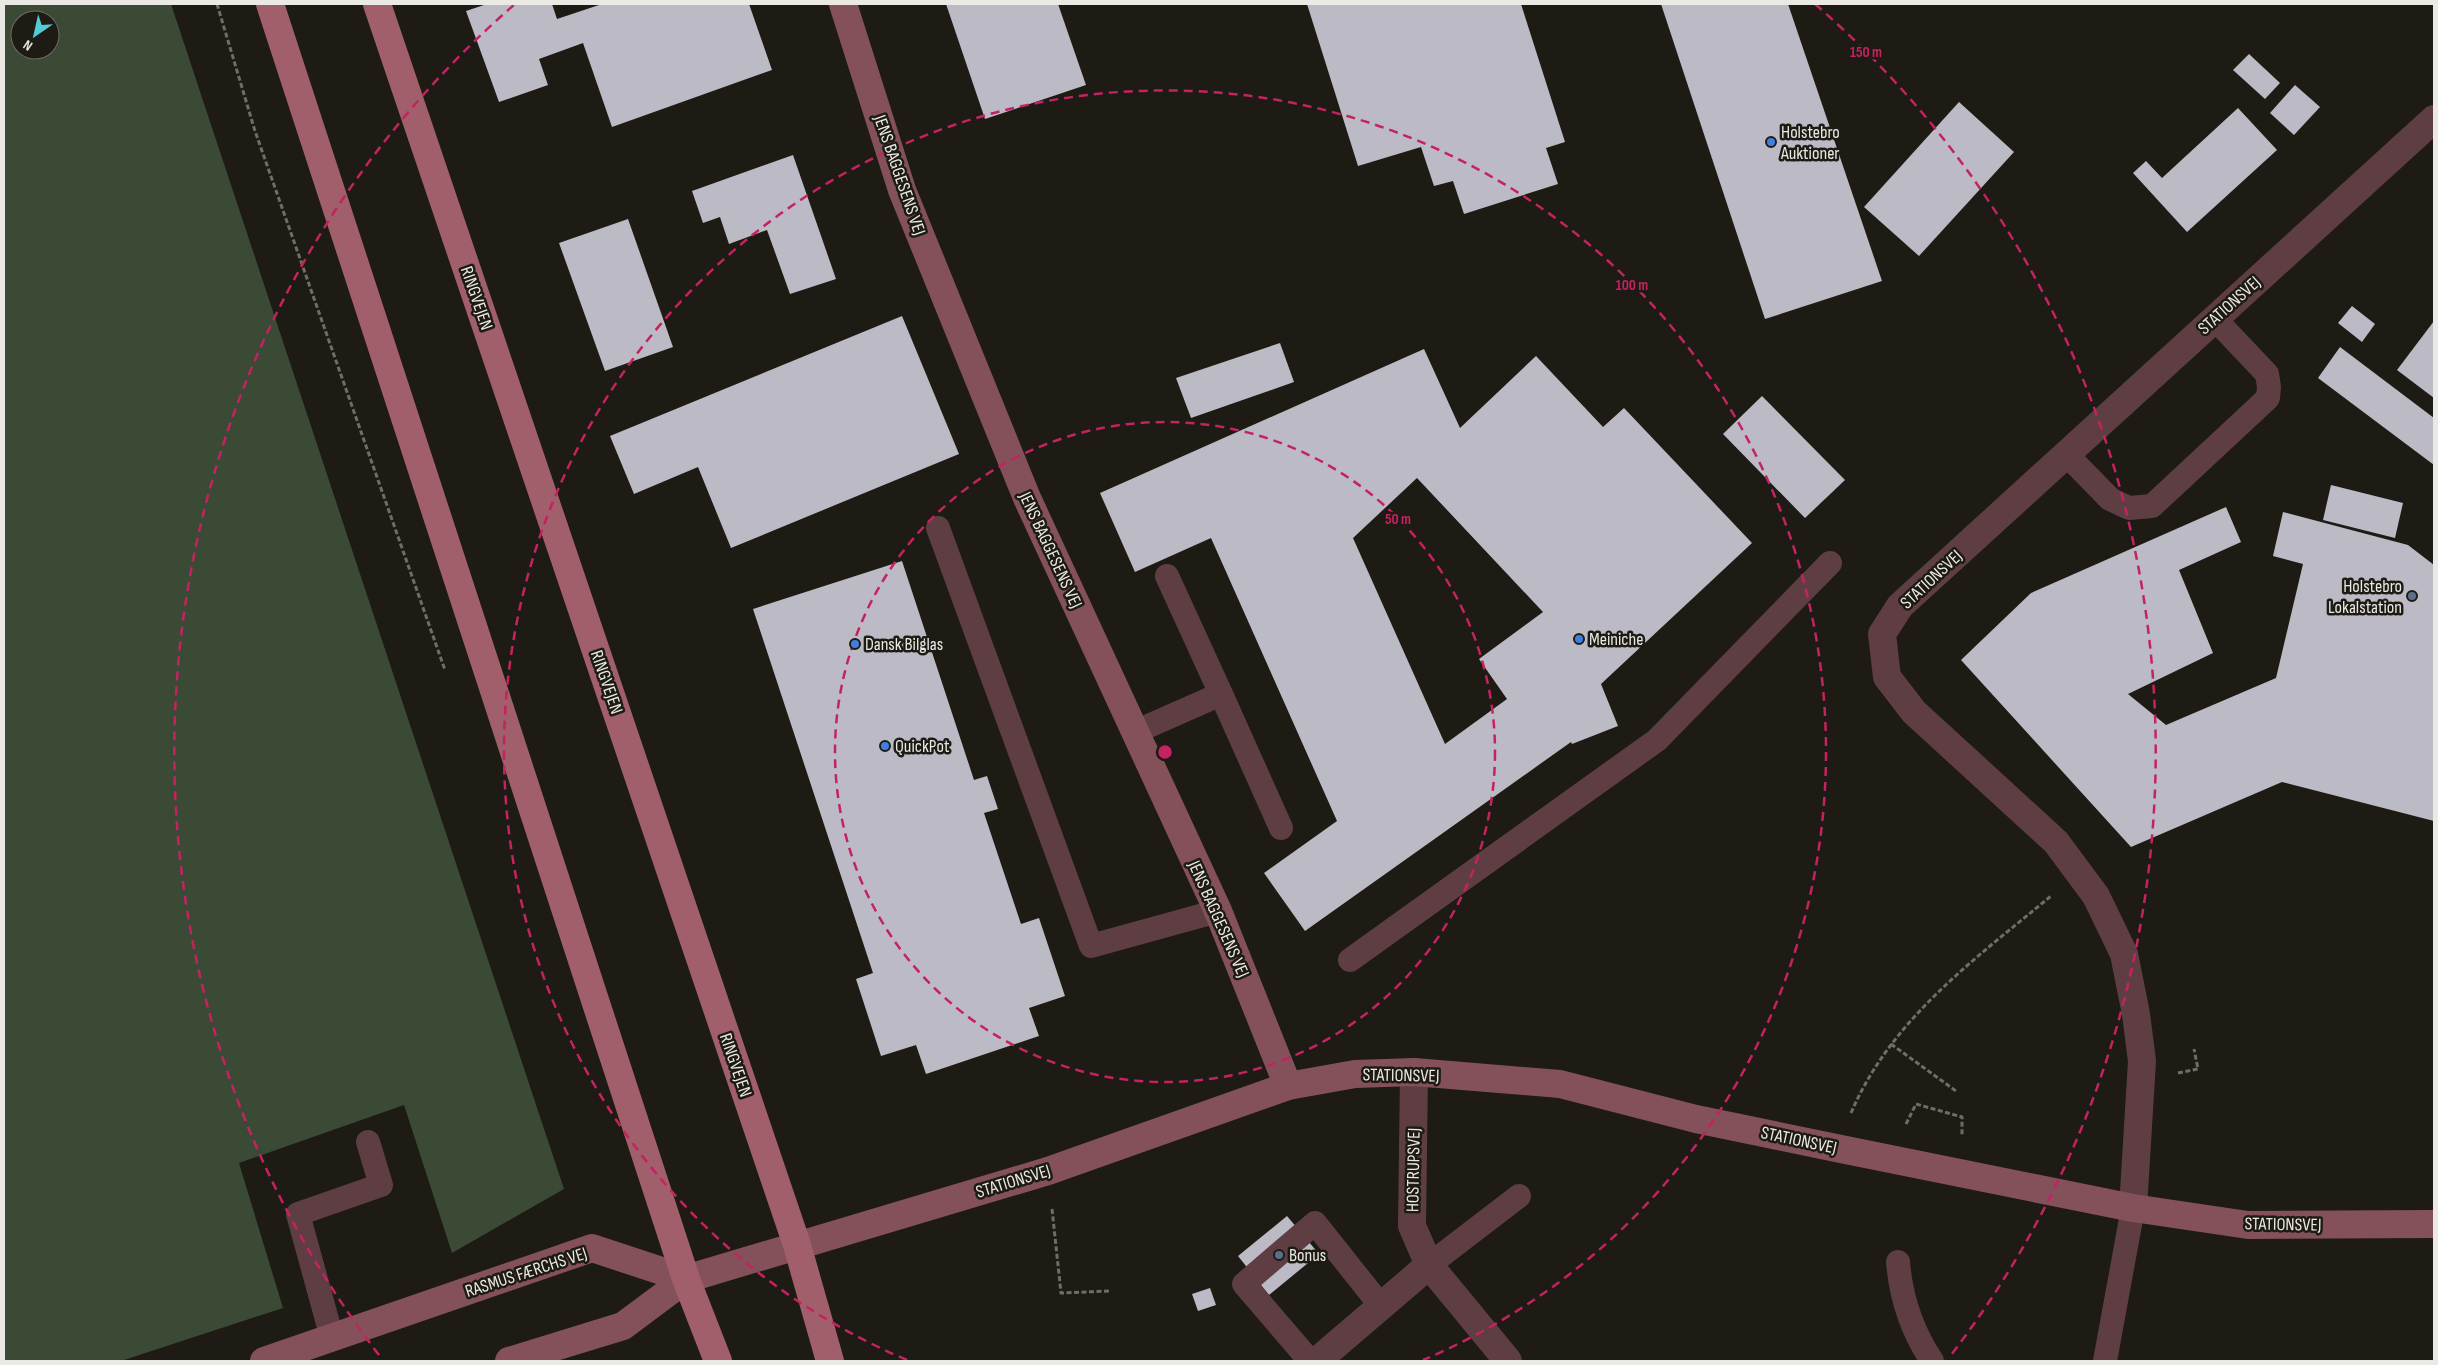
<svg xmlns="http://www.w3.org/2000/svg" width="2438" height="1365" viewBox="0 0 2438 1365" font-family="'Sofia Sans Condensed',sans-serif">
	<style>
		.forest { fill: #3a4a34; fill-rule: evenodd }
		.building { fill: #bcbbc5; fill-rule: evenodd }
		.lines { fill: none; stroke-linecap: round; stroke-linejoin: round }
		.path { stroke: #6e6d66; stroke-width: 3; stroke-dasharray: 5 2.5; stroke-linecap: butt }
		.lane { stroke: #5e3e43; stroke-width: 24 }
		.street { stroke: #5e3e43; stroke-width: 28 }
		.secondary { stroke: #84515a; stroke-width: 28 }
		.primary { stroke: #a15f6b; stroke-width: 28 }
		.ring { fill: none; stroke: #c42262; stroke-width: 2.5; stroke-dasharray: 9 6 }
		.shop-dot { fill: #3f7fe0; stroke: #1d1b13; stroke-width: 2 }
		.service-dot { fill: #5c6f8a; stroke: #1d1b13; stroke-width: 2 }
		.labels { text-anchor: middle; stroke-width: 5; stroke-linejoin: round; paint-order: stroke }
		.poi-label { font-size: 18px; fill: #eae9e4; stroke: #1d1b13; text-anchor: start }
		.street-label { font-size: 18px; fill: #eae9e4; stroke: #1d1b13 }
		.centre { fill: #c42262; stroke: #1d1b13; stroke-width: 2.5 }
		.ring-label { font-size: 15px; text-anchor: middle; font-weight: bold; fill: #c42262; stroke: #1d1b13; stroke-width: 5; stroke-linejoin: round; paint-order: stroke }
	</style>
	<rect width="100%" height="100%" fill="#1d1b13"/>
	<path class="forest" d="M4 4H171L564 1189 452 1253 404 1105 239 1163 283 1308 121 1361H4ZM20 20H50V50H20Z"/>
	<g class="building">
		<path d="M487 4H552L557 19 602 4H749L772 70 612 127 583 43 539 59 548 85 499 102 466 11Z"/>
		<path d="M946 4H1058L1086 85 985 119Z"/>
		<path d="M1307 4H1521L1565 142 1546 148 1558 184 1464 214 1453 181 1434 186 1421 147 1358 166Z"/>
		<path d="M1661 4H1788L1882 281 1765 319Z"/>
		<path d="M2249 54 2280 83 2265 99 2233 70Z"/>
		<path d="M2295 85 2320 107 2294 135 2270 113Z"/>
		<path d="M1959 102 2014 152 1919 256 1864 207Z"/>
		<path d="M2238 108 2277 150 2187 232 2133 173 2146 161 2162 178Z"/>
		<path d="M793 155 836 279 790 294 767 230 729 244 720 217 703 223 692 191Z"/>
		<path d="M628 219 673 347 605 371 559 243Z"/>
		<path d="M2352 306 2375 324 2362 342 2338 323Z"/>
		<path d="M902 316 959 454 731 548 698 467 634 494 610 436Z"/>
		<path d="M2434 321V398L2397 370Z"/>
		<path d="M1280 343 1294 382 1191 418 1176 378Z"/>
		<path d="M2340 347 2434 418V465L2318 378Z"/>
		<path d="M1424 349 1460 428 1536 356 1603 427 1624 408 1752 543 1601 684 1618 726 1572 744 1571 742 1305 931 1264 873 1337 821 1211 538 1135 572 1100 493ZM1417 478 1543 612 1479 659 1507 699 1445 744 1353 538Z"/>
		<path d="M1762 396 1845 480 1805 518 1723 434Z"/>
		<path d="M2331 485 2403 503 2395 538 2323 520Z"/>
		<path d="M2226 507 2241 542 2179 570 2213 653 2128 694 2166 725 2276 678 2303 564 2273 556 2283 512 2408 545 2434 565V821L2282 782 2131 847 1961 660 2031 593Z"/>
		<path d="M902 561 974 780 987 776 998 809 984 813 1021 924 1039 918 1065 996 1029 1008 1039 1036 926 1074 916 1045 881 1056 856 979 873 973 753 609Z"/>
		<path d="M1287 1216 1319 1254 1269 1295 1238 1256Z"/>
		<path d="M1210 1288 1216 1305 1198 1311 1192 1294Z"/>
	</g>
	<g class="lines">
		<g class="path">
			<path d="M217 4 255 131 445 670"/>
			<path d="M1891 1044 1956 1091"/>
			<path d="M2178 1073 2198 1069 2194 1049"/>
			<path d="M1851 1113C1891 1019 1975 959 2051 896"/>
			<path d="M1906 1124 1916 1104 1962 1117V1135"/>
			<path d="M1052 1209 1061 1293 1110 1291"/>
		</g>
		<g class="lane">
			<path d="M2066 454 2110 499 2129 508 2152 506 2268 398 2269 387 2267 374 2214 318"/>
			<path d="M938 528 1091 946 1218 911"/>
			<path d="M1167 576 1221 694"/>
			<path d="M1135 732 1221 694 1281 828"/>
			<path d="M1350 960 1657 740 1830 563"/>
			<path d="M1898 1262C1901 1299 1912 1331 1932 1361"/>
			<path d="M1429 1265 1519 1196"/>
			<path d="M332 1338 298 1214 381 1185 368 1142"/>
			<path d="M1310 1361 1244 1284 1315 1223 1381 1306"/>
			<path d="M2105 1361 2133 1208"/>
		</g>
		<g class="street">
			<path d="M1414 1072 1412 1226 1429 1265 1508 1361"/>
			<path d="M2133 1208 2142 1061 2136 1014 2124 954 2096 896 2056 842 1914 712 1887 677 1882 634 1900 606 2434 119"/>
			<path d="M1317 1361 1429 1265"/>
		</g>
		<g class="secondary">
			<path d="M843 4 902 190 1027 498 1218 911 1288 1086"/>
			<path d="M264 1361 592 1248 686 1279"/>
			<path d="M509 1361 623 1326 686 1279 1048 1171 1288 1086 1355 1074 1414 1072 1560 1084 1696 1119 1836 1148 2133 1208 2248 1225 2434 1224"/>
		</g>
		<g class="primary">
			<path d="M270 4 686 1279 718 1361"/>
			<path d="M377 4 797 1245 830 1361"/>
		</g>
	</g>
	<g class="ring">
		<circle cx="1165" cy="752" r="330"/>
		<path d="M907 1360A661 661 0 1 1 1423 1360"/>
		<path d="M379 1355A991 991 0 0 1 515 4M1815 4A991 991 0 0 1 1951 1355"/>
	</g>
	<g class="shop-dot">
		<circle cx="1771" cy="142" r="5"/>
		<circle cx="1579" cy="639" r="5"/>
		<circle cx="855" cy="644" r="5"/>
		<circle cx="885" cy="746" r="5"/>
	</g>
	<g class="service-dot">
		<circle cx="2412" cy="596" r="5"/>
		<circle cx="1279" cy="1255" r="5"/>
	</g>
	<g class="labels">
		<g class="poi-label">
			<text x="1781" y="138">Holstebro<tspan x="1781" dy="21">Auktioner</tspan></text>
			<text x="2402" y="592" text-anchor="end">Holstebro<tspan x="2402" dy="21">Lokalstation</tspan></text>
			<text x="1589" y="645">Meiniche</text>
			<text x="865" y="650">Dansk Bilglas</text>
			<text x="895" y="752">QuickPot</text>
			<text x="1289" y="1261">Bonus</text>
		</g>
		<g class="street-label">
			<text transform="translate(900 175) rotate(71)" y="6">JENS BAGGESENS VEJ</text>
			<text transform="translate(477 298) rotate(71)" y="6">RINGVEJEN</text>
			<text transform="translate(2229 305) rotate(-42)" y="6">STATIONSVEJ</text>
			<text transform="translate(1051 550) rotate(65)" y="6">JENS BAGGESENS VEJ</text>
			<text transform="translate(1931 579) rotate(-43)" y="6">STATIONSVEJ</text>
			<text transform="translate(607 682) rotate(71)" y="6">RINGVEJEN</text>
			<text transform="translate(1219 919) rotate(66)" y="6">JENS BAGGESENS VEJ</text>
			<text transform="translate(736 1065) rotate(71)" y="6">RINGVEJEN</text>
			<text transform="translate(1401 1075) rotate(1)" y="6">STATIONSVEJ</text>
			<text transform="translate(1799 1140) rotate(12)" y="6">STATIONSVEJ</text>
			<text transform="translate(1413 1170) rotate(-89)" y="6">HOSTRUPSVEJ</text>
			<text transform="translate(1013 1181) rotate(-17)" y="6">STATIONSVEJ</text>
			<text transform="translate(2283 1224) rotate(1)" y="6">STATIONSVEJ</text>
			<text transform="translate(526 1272) rotate(-18)" y="6">RASMUS FÆRCHS VEJ</text>
		</g>
	</g>
	<circle cx="1165" cy="752" r="8" class="centre"/>
	<g class="ring-label">
		<text x="1866" y="57">150 m</text>
		<text x="1632" y="290">100 m</text>
		<text x="1398" y="524">50 m</text>
	</g>
	<rect width="2438" height="1365" fill="none" stroke="#eae9e4" stroke-width="10"/>
	<g transform="translate(35 35) rotate(214)"><circle r="24" fill="#1d1b13" stroke="#6f6d67"/>
	<path d="M0-4L9 19L0 12L-9 19Z" fill="#52cbd9"/>
	<text y="-8" font-size="14" font-weight="bold" text-anchor="middle" fill="#eae9e4">N</text>
	</g>
</svg>
